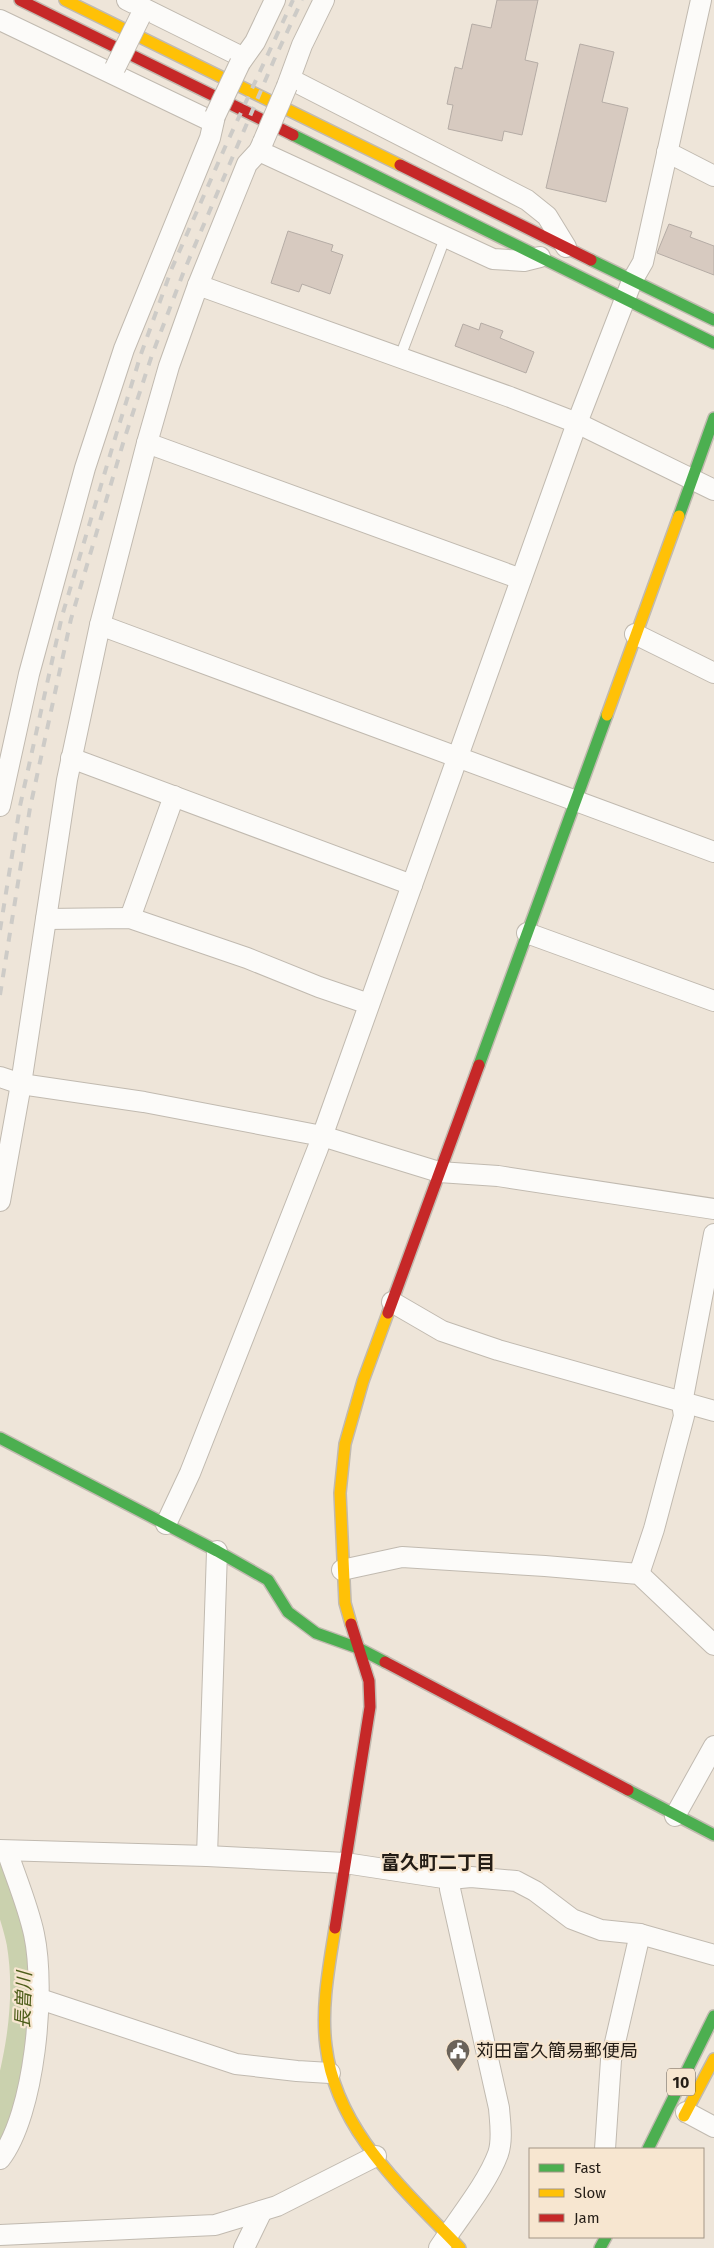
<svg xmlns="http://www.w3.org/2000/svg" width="714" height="2248" viewBox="0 0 714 2248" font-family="'Fira Sans','Noto Sans JP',sans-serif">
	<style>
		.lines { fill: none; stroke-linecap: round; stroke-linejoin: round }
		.river { stroke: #cad1ae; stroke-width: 31 }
		.building { fill: #d7cac0; stroke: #b5aca5 }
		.lane-casing { stroke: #c1bab0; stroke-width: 12 }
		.street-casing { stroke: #c1bab0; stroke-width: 22 }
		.fast-casing { stroke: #c1bab0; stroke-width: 14 }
		.slow-casing { stroke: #c1bab0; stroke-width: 14 }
		.jam-casing { stroke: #c1bab0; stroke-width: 14 }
		.lane { stroke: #fcfbf9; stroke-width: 10 }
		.street { stroke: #fcfbf9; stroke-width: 20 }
		.fast { stroke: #4caf50; stroke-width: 11 }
		.slow { stroke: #ffc107; stroke-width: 11 }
		.jam { stroke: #c62828; stroke-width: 11 }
		.rail { stroke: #cdcbc7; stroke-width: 4; stroke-dasharray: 9 9; stroke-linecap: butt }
		.street-bridge-casing { stroke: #c1bab0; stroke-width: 22; stroke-linecap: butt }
		.street-bridge { stroke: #fcfbf9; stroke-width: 20 }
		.labels { text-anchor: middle; stroke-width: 4.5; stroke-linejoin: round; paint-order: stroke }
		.shield { fill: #f7e6d0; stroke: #63594e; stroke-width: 1 }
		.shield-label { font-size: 16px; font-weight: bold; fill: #241d16 }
		.poi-label { font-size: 18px; fill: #241d16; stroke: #f7e6d0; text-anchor: start }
		.neighbourhood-label { font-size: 19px; font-weight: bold; fill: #241d16; stroke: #f7e6d0 }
		.water-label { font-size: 19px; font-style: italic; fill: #4e5e1b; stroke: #f7e6d0 }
	</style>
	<rect width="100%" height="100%" fill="#eee5d9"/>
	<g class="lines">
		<path class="river" d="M0 1869C7 1893 17 1917 22 1942 33 2007 18 2070 0 2133"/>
	</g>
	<g class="building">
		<path d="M497 0H538L525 60 538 63 522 135 504 131 502 141 448 129 453 105 447 104 455 67 462 69 472 24 491 28Z"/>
		<path d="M580 44 614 52 602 102 628 108 606 202 546 188Z"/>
		<path d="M669 224 692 232 690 237 714 246V275L657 253Z"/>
		<path d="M288 231 333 245 331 251 343 255 330 294 302 284 299 292 271 283Z"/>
		<path d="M481 323 503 331 500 338 534 352 526 373 455 346 463 324 479 330Z"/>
	</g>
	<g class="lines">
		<defs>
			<path id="lane" d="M400 357 445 238"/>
			<g id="street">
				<path d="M127 0 242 57"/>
				<path d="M0 20 213 122"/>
				<path d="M240 63 255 42 275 0"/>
				<path d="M290 79 527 200 547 216 566 247"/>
				<path d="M287 86 302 45 324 0"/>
				<path d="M259 151 493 259 524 261 540 257"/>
				<path d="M667 152 714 176"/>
				<path d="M198 285 510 397 577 423 714 490"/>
				<path d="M147 443 521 579"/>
				<path d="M100 625 714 852"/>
				<path d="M635 634 714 673"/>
				<path d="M71 758 412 885"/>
				<path d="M0 806 29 674 85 468 124 349 210 138 215 116"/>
				<path d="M130 918 174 796"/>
				<path d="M46 919 130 918 247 958 319 987 369 1004"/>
				<path d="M527 933 714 1001"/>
				<path d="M0 1077 21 1084 144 1102 322 1136 439 1172 498 1176 714 1209"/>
				<path d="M0 1201 21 1084 67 780 100 625 147 443 169 366 198 285 247 164 259 151 263 142"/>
				<path d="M392 1302 442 1331 498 1350 714 1411"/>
				<path d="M166 1524 190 1473 318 1148 577 423 632 281 643 262 701 0"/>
				<path d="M342 1570 402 1557 545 1566 639 1574 714 1645"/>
				<path d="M639 1574 654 1529 684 1416 682 1403 714 1234"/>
				<path d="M675 1816 714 1746"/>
				<path d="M0 1850 207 1856 345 1863 450 1879 471 1877 516 1881 535 1891 572 1919 601 1930 640 1934 714 1955"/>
				<path d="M207 1856 217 1551"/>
				<path d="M40 1999 236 2064 297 2071 330 2073"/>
				<path d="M686 2112 714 2127"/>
				<path d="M605 2149 611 2060 640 1934"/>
				<path d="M0 2159C35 2114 46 1990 34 1934 28 1906 16 1878 7 1851"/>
				<path d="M0 2235 215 2225 277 2206 376 2156"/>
				<path d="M244 2248 262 2211"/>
				<path d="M439 2248C457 2220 487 2184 498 2154 503 2140 500 2122 499 2108L450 1889V1879"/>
			</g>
			<g id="fast">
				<path d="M293 135 714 343"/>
				<path d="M591 260 714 320"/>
				<path d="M679 516 714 418"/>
				<path d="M479 1065 607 715"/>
				<path d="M0 1438 217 1551 268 1580 288 1612 316 1633 358 1648 385 1662"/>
				<path d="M628 1790 714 1835"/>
				<path d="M648 2149 714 2016"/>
				<path d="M600 2248 606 2237"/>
			</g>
			<g id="slow">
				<path d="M65 0 400 165"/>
				<path d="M607 715 679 516"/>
				<path d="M351 1624 345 1603 340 1493 345 1444 363 1381 388 1313"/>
				<path d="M335 1928C329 1967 321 2007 326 2046 336 2131 404 2189 460 2248"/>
				<path d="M684 2116 714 2059"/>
			</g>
			<g id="jam">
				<path d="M20 0 293 135"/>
				<path d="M400 165 591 260"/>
				<path d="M388 1313 479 1065"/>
				<path d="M385 1662 628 1790"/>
				<path d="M335 1928 370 1707 369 1681 351 1624"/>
			</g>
		</defs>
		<use href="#lane" class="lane-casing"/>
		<use href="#street" class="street-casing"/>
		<use href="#fast" class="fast-casing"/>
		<use href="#slow" class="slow-casing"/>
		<use href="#jam" class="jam-casing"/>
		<use href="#lane" class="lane"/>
		<use href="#street" class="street"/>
		<use href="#fast" class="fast"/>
		<use href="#slow" class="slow"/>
		<use href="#jam" class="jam"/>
		<g class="rail">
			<path d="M0 930 20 806 62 616 116 435 141 354 172 268 226 145 293 0"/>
			<path d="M0 995 30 808 71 619 124 440 152 355 184 271 274 60 302 0"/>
		</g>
		<defs>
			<g id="street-bridge">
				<path d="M115 68 140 17"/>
				<path d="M215 116 240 63"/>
				<path d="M263 142 287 86"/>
			</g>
		</defs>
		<use href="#street-bridge" class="street-bridge-casing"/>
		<use href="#street-bridge" class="street-bridge"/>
	</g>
	<defs>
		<symbol id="civic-pin" viewBox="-11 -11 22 30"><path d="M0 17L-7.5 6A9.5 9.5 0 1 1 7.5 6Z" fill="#6b635a" stroke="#f7e6d0"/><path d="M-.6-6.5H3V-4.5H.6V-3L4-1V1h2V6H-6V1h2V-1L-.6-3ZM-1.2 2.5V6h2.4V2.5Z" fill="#fff"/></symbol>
	</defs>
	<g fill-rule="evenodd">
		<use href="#civic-pin" x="444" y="2037" width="28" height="38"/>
	</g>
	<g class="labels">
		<rect class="shield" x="667" y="2068.5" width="28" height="27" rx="4"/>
		<g class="shield-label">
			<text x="681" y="2088">10</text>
		</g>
		<g class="poi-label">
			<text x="476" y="2057">苅田富久簡易郵便局</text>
		</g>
		<g class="neighbourhood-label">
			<text x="438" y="1869">富久町二丁目</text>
		</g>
		<g class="water-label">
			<text transform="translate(23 2000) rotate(-88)" y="7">長曽川</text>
		</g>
	</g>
	<rect x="529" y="2148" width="175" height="90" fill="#f7e6d0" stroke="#a39686"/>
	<rect x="539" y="2164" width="25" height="8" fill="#4caf50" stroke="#a39686"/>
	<text x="574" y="2173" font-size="15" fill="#241d16">Fast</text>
	<rect x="539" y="2189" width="25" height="8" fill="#ffc107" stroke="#a39686"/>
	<text x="574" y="2198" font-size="15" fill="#241d16">Slow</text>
	<rect x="539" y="2214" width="25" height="8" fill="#c62828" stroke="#a39686"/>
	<text x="574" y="2223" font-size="15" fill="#241d16">Jam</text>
</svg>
